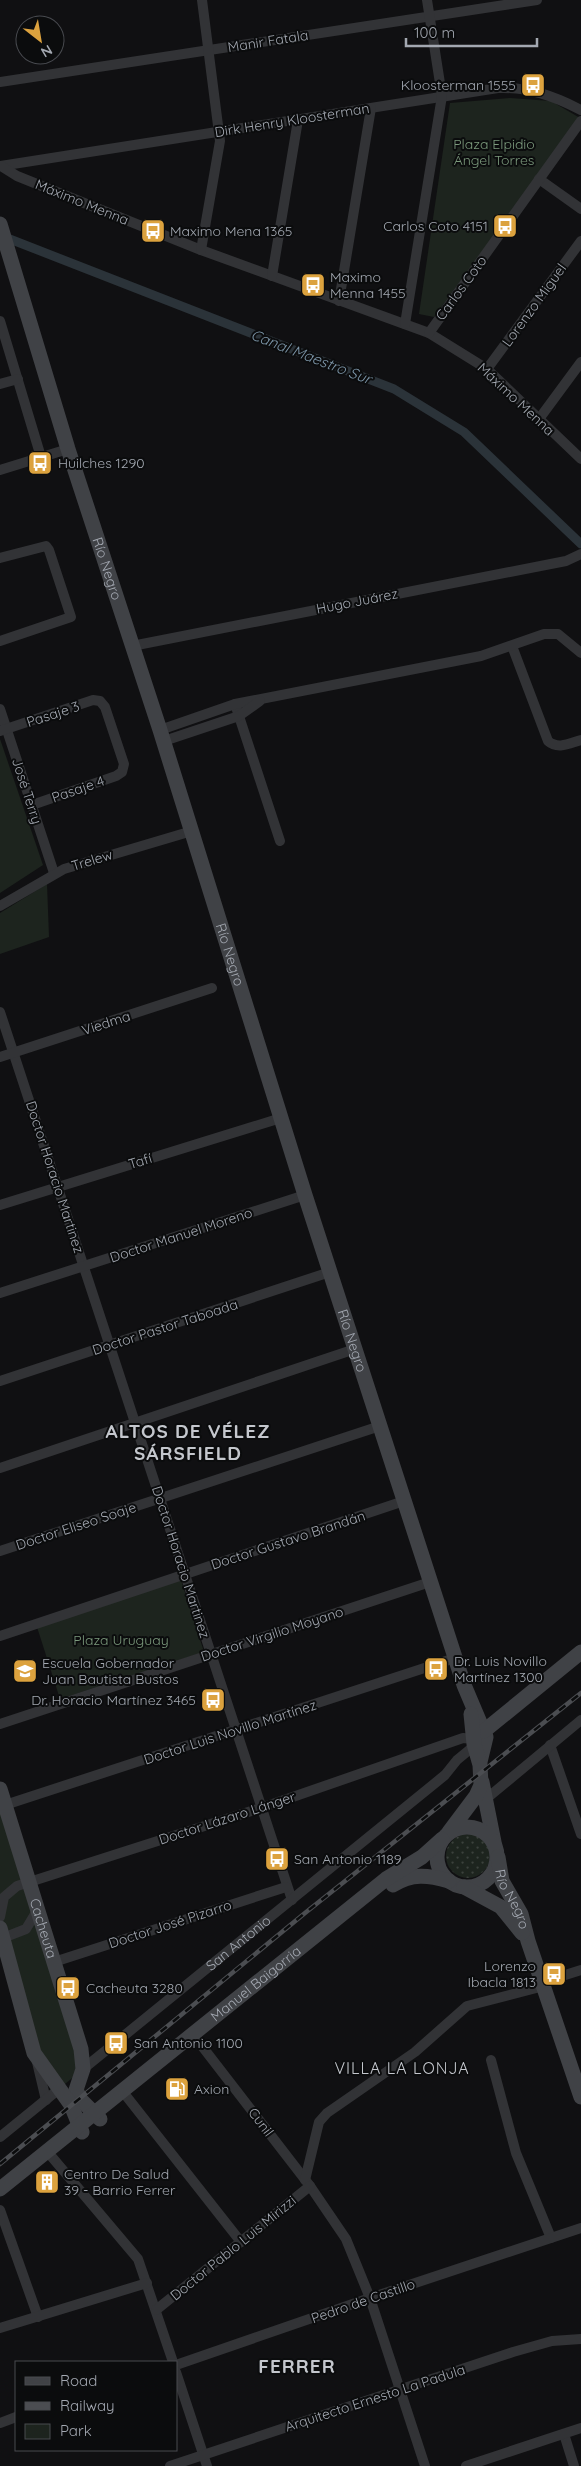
<svg xmlns="http://www.w3.org/2000/svg" width="581" height="2466" viewBox="0 0 581 2466" font-family="Quicksand,sans-serif">
	<style>
		.grass { fill: url(#grass-dots) }
		.green { fill: #1d241e }
		.lines { fill: none; stroke-linecap: round; stroke-linejoin: round }
		.canal { stroke: #2b3339; stroke-width: 9 }
		.street { stroke: #323336; stroke-width: 10 }
		.secondary { stroke: #404246; stroke-width: 15 }
		.rail-casing { stroke: #4b4d51; stroke-width: 4.5 }
		.rail { stroke: #0b0c0d; stroke-width: 2.5; stroke-dasharray: 8; stroke-linecap: butt }
		.labels { text-anchor: middle; stroke-width: 4; stroke-linejoin: round; paint-order: stroke }
		.street-label { font-size: 14px; fill: #a3a8b1; stroke: #0b0c0d }
		.poi-label { font-size: 14px; fill: #a3a8b1; stroke: #0b0c0d; text-anchor: start }
		.park-label { font-size: 14px; fill: #7c9a7d; stroke: #0b0c0d }
		.water-label { font-size: 15px; font-style: italic; fill: #7d96a9; stroke: #0b0c0d }
		.quarter-label { font-size: 16px; letter-spacing: 1px; fill: #c4c7cd; stroke: #0b0c0d }
		.district-label { font-size: 19px; font-weight: bold; letter-spacing: 1px; fill: #c4c7cd; stroke: #0b0c0d }
	</style>
	<defs>
		<pattern id="grass-dots" width="8" height="8" patternUnits="userSpaceOnUse" patternTransform="scale(1.25)"><rect width="8" height="8" fill="#1d241e"/><path d="M2 2h.1M6 6h.1" fill="none" stroke="#3b413c" stroke-width="1.8" stroke-linecap="round"/></pattern>
	</defs>
	<rect width="100%" height="100%" fill="#101012"/>
	<circle class="grass" cx="468" cy="1856" r="22"/>
	<g class="green">
		<path d="M510 98 551 101 580 118 434 317 419 314 450 103Z"/>
		<path d="M0 739 43 865 0 893Z"/>
		<path d="M47 884 49 937 0 954V913Z"/>
		<path d="M181 1580 204 1652 60 1699 37 1627Z"/>
		<path d="M0 1789 83 2069 59 2089 39 2061 0 1928Z"/>
	</g>
	<g class="lines">
		<path class="canal" d="M2 236 394 389 464 432 581 544"/>
		<g class="street">
			<path d="M0 82 537 0"/>
			<path d="M0 166 498 88C529 87 554 96 581 110"/>
			<path d="M1 166 17 176 201 250 429 333 487 369 581 459"/>
			<path d="M539 179 581 209"/>
			<path d="M201 250 220 141 202 0"/>
			<path d="M272 276 298 120"/>
			<path d="M339 301 371 108"/>
			<path d="M0 321 41 457"/>
			<path d="M405 324 442 96 427 0"/>
			<path d="M429 333 581 121"/>
			<path d="M487 369 581 241"/>
			<path d="M0 384 18 379"/>
			<path d="M539 419 581 362"/>
			<path d="M0 470 68 449"/>
			<path d="M0 558 46 546 49 550 71 617 0 641"/>
			<path d="M132 646 566 561 581 554"/>
			<path d="M512 646 548 741C558 750 570 743 581 740"/>
			<path d="M235 704 280 841"/>
			<path d="M0 709 54 873"/>
			<path d="M160 730 235 704 481 656 544 634H558L581 653"/>
			<path d="M0 731 93 700 100 701 105 707 124 764 122 772 116 776 32 805"/>
			<path d="M164 741 239 716 260 701"/>
			<path d="M0 906 64 869 192 831"/>
			<path d="M0 1012 292 1900"/>
			<path d="M0 1057 212 988"/>
			<path d="M0 1205 281 1118"/>
			<path d="M0 1293 305 1195"/>
			<path d="M0 1381 330 1272"/>
			<path d="M0 1468 355 1349"/>
			<path d="M0 1551 380 1426"/>
			<path d="M0 1636 404 1501"/>
			<path d="M0 1724 430 1582"/>
			<path d="M550 1745 581 1834"/>
			<path d="M486 1799 581 1720"/>
			<path d="M5 1805 455 1658"/>
			<path d="M0 1917 4 1897 17 1886 261 1808 463 1738 473 1739"/>
			<path d="M0 1939 26 1929 38 1909"/>
			<path d="M54 1962 286 1887"/>
			<path d="M543 1982 581 1970"/>
			<path d="M198 2041 310 2186 346 2239 370 2298 425 2466"/>
			<path d="M491 2060 516 2153 551 2238"/>
			<path d="M37 2062 46 2100"/>
			<path id="s1" d="M83 2069 445 1775 457 1760 474 1746"/>
			<path d="M127 2097 241 2242"/>
			<path d="M0 2137 59 2089"/>
			<path d="M46 2150 138 2259 173 2362"/>
			<path d="M305 2180 319 2122 327 2113 415 2052 467 2006 544 1986"/>
			<path d="M0 2210 38 2317"/>
			<path d="M156 2310 310 2186"/>
			<path d="M0 2328 147 2283"/>
			<path d="M176 2365 370 2298 581 2228"/>
			<path d="M176 2372 207 2466"/>
			<path d="M0 2423 16 2417"/>
			<path d="M564 2434 574 2466"/>
			<path d="M170 2466 513 2352 552 2341 581 2339"/>
			<path d="M466 2466 581 2428"/>
		</g>
		<g class="secondary">
			<path id="s2" d="M0 224 68 449 160 730 305 1195 464 1685 486 1737 480 1762"/>
			<path d="M484 1731 581 1652"/>
			<path d="M482 1782 494 1842"/>
			<path id="s3" d="M0 1789 81 2049 83 2069 76 2090 81 2100 100 2119"/>
			<circle cx="467" cy="1857" r="30"/>
			<path d="M449 1832 476 1796 481 1785 480 1765 474 1744 471 1714"/>
			<path id="s4" d="M498 1857 502 1881 521 1914 528 1941 581 2097"/>
			<path d="M393 1885C412 1873 428 1875 449 1881"/>
			<path d="M464 1887 501 1907 522 1933"/>
			<path d="M0 1928 34 2053 71 2105 82 2132"/>
			<path id="s5" d="M0 2189 386 1879 422 1857 442 1839"/>
		</g>
		<defs>
			<path id="rail" d="M0 2164 305 1913 581 1693"/>
		</defs>
		<use href="#rail" class="rail-casing"/>
		<use href="#rail" class="rail"/>
	</g>
	<defs>
		<symbol id="bus-square" viewBox="-11 -11 22 22"><rect x="-9" y="-9" width="18" height="18" rx="4" fill="#dca23e" stroke="#0b0c0d"/><path d="M-5-6H5V4H4V6H2V4H-2V6H-4V4H-5ZM-3.5-4V0h7V-4ZM-3.5 1.2v1.5H-2V1.2ZM2 1.2v1.5H3.5V1.2Z" fill="#fff"/></symbol>
		<symbol id="school-square" viewBox="-11 -11 22 22"><rect x="-9" y="-9" width="18" height="18" rx="4" fill="#dca23e" stroke="#0b0c0d"/><path d="M0-5L7-2L0 1L-7-2ZM-4 1L0 2.5L4 1V4Q0 6-4 4Z" fill="#fff"/></symbol>
		<symbol id="fuel-square" viewBox="-11 -11 22 22"><rect x="-9" y="-9" width="18" height="18" rx="4" fill="#dca23e" stroke="#0b0c0d"/><path d="M-5.5-6h7V0h2V4h1.3V-2.5L3-4.5l.8-.8L6-3V5H2.5V1h-1V6h-7ZM-4.2-4.7v3.2H.2V-4.7Z" fill="#fff"/></symbol>
		<symbol id="building-square" viewBox="-11 -11 22 22"><rect x="-9" y="-9" width="18" height="18" rx="4" fill="#dca23e" stroke="#0b0c0d"/><path d="M-4-6H4V6H1V3H-1V6H-4ZM-2.5-4.3h1.7v1.8h-1.7ZM.8-4.3h1.7v1.8H.8ZM-2.5-1h1.7V.8h-1.7ZM.8-1h1.7V.8H.8Z" fill="#fff"/></symbol>
	</defs>
	<g fill-rule="evenodd">
		<use href="#bus-square" x="519" y="71" width="28" height="28"/>
		<use href="#bus-square" x="491" y="212" width="28" height="28"/>
		<use href="#bus-square" x="139" y="217" width="28" height="28"/>
		<use href="#bus-square" x="299" y="271" width="28" height="28"/>
		<use href="#bus-square" x="26" y="449" width="28" height="28"/>
		<use href="#bus-square" x="422" y="1655" width="28" height="28"/>
		<use href="#school-square" x="11" y="1657" width="28" height="28"/>
		<use href="#bus-square" x="199" y="1686" width="28" height="28"/>
		<use href="#bus-square" x="263" y="1845" width="28" height="28"/>
		<use href="#bus-square" x="540" y="1960" width="28" height="28"/>
		<use href="#bus-square" x="54" y="1974" width="28" height="28"/>
		<use href="#bus-square" x="102" y="2029" width="28" height="28"/>
		<use href="#fuel-square" x="163" y="2075" width="28" height="28"/>
		<use href="#building-square" x="33" y="2168" width="28" height="28"/>
	</g>
	<g class="labels">
		<g class="street-label">
			<text transform="translate(268 41) rotate(-9)" y="5">Manir Fatala</text>
			<text transform="translate(292 120) rotate(-9)" y="5">Dirk Henry Kloosterman</text>
			<text transform="translate(82 202) rotate(22)" y="5">Máximo Menna</text>
			<text transform="translate(461 288) rotate(-54)" y="5">Carlos Coto</text>
			<text transform="translate(534 305) rotate(-54)" y="5">Lorenzo Miguel</text>
			<text transform="translate(516 399) rotate(43)" y="5">Máximo Menna</text>
			<text dy="5" stroke="none"><textPath href="#s2" startOffset="361">Río Negro</textPath></text>
			<text transform="translate(357 601) rotate(-11)" y="5">Hugo Juárez</text>
			<text transform="translate(53 714) rotate(-18)" y="5">Pasaje 3</text>
			<text transform="translate(78 789) rotate(-19)" y="5">Pasaje 4</text>
			<text transform="translate(27 791) rotate(72)" y="5">José Terry</text>
			<text transform="translate(92 860) rotate(-17)" y="5">Trelew</text>
			<text dy="5" stroke="none"><textPath href="#s2" startOffset="766">Río Negro</textPath></text>
			<text transform="translate(106 1023) rotate(-18)" y="5">Viedma</text>
			<text transform="translate(140 1161) rotate(-17)" y="5">Tafí</text>
			<text transform="translate(55 1177) rotate(72)" y="5">Doctor Horacio Martinez</text>
			<text transform="translate(181 1235) rotate(-18)" y="5">Doctor Manuel Moreno</text>
			<text transform="translate(165 1327) rotate(-18)" y="5">Doctor Pastor Taboada</text>
			<text dy="5" stroke="none"><textPath href="#s2" startOffset="1171">Río Negro</textPath></text>
			<text transform="translate(76 1526) rotate(-18)" y="5">Doctor Eliseo Soaje</text>
			<text transform="translate(288 1540) rotate(-18)" y="5">Doctor Gustavo Brandán</text>
			<text transform="translate(181 1562) rotate(72)" y="5">Doctor Horacio Martinez</text>
			<text transform="translate(272 1634) rotate(-18)" y="5">Doctor Virgilio Moyano</text>
			<text transform="translate(230 1732) rotate(-18)" y="5">Doctor Luis Novillo Martínez</text>
			<text transform="translate(227 1818) rotate(-18)" y="5">Doctor Lázaro Lánger</text>
			<text dy="5" stroke="none"><textPath href="#s4" startOffset="45">Río Negro</textPath></text>
			<text transform="translate(170 1924) rotate(-18)" y="5">Doctor José Pizarro</text>
			<text dy="5" stroke="none"><textPath href="#s3" startOffset="146">Cacheuta</textPath></text>
			<text dy="5" stroke="none"><textPath href="#s1" startOffset="200">San Antonio</textPath></text>
			<text dy="5" stroke="none"><textPath href="#s5" startOffset="328">Manuel Baigorria</textPath></text>
			<text transform="translate(261 2122) rotate(53)" y="5">Cunil</text>
			<text transform="translate(233 2248) rotate(-39)" y="5">Doctor Pablo Luis Mirizzi</text>
			<text transform="translate(363 2301) rotate(-19)" y="5">Pedro de Castillo</text>
			<text transform="translate(375 2398) rotate(-18)" y="5">Arquitecto Ernesto La Padula</text>
		</g>
		<g class="poi-label">
			<text x="516" y="90" text-anchor="end">Kloosterman 1555</text>
			<text x="488" y="231" text-anchor="end">Carlos Coto 4151</text>
			<text x="170" y="236">Maximo Mena 1365</text>
			<text x="330" y="282">Maximo<tspan x="330" dy="16">Menna 1455</tspan></text>
			<text x="58" y="468">Huilches 1290</text>
			<text x="454" y="1666">Dr. Luis Novillo<tspan x="454" dy="16">Martínez 1300</tspan></text>
			<text x="42" y="1668">Escuela Gobernador<tspan x="42" dy="16">Juan Bautista Bustos</tspan></text>
			<text x="196" y="1705" text-anchor="end">Dr. Horacio Martínez 3465</text>
			<text x="294" y="1864">San Antonio 1189</text>
			<text x="536" y="1971" text-anchor="end">Lorenzo<tspan x="536" dy="16">Ibacla 1813</tspan></text>
			<text x="86" y="1993">Cacheuta 3280</text>
			<text x="134" y="2048">San Antonio 1100</text>
			<text x="194" y="2094">Axion</text>
			<text x="64" y="2179">Centro De Salud<tspan x="64" dy="16">39 - Barrio Ferrer</tspan></text>
		</g>
		<g class="park-label">
			<text x="494" y="149">Plaza Elpidio<tspan x="494" dy="16">Ángel Torres</tspan></text>
			<text x="121" y="1645">Plaza Uruguay</text>
		</g>
		<g class="water-label">
			<text transform="translate(311 357) rotate(21)" y="5">Canal Maestro Sur</text>
		</g>
		<g class="quarter-label">
			<text x="402" y="2074">VILLA LA LONJA</text>
		</g>
		<g class="district-label">
			<text x="188" y="1438">ALTOS DE VÉLEZ<tspan x="188" dy="22">SÁRSFIELD</tspan></text>
			<text x="297" y="2373">FERRER</text>
		</g>
	</g>
	<rect x="15" y="2361" width="162" height="90" fill="#0b0c0d" stroke="#484a4f"/>
	<rect x="25" y="2377" width="25" height="8" fill="#404246" stroke="#484a4f"/>
	<text x="60" y="2386" font-size="15" fill="#a3a8b1">Road</text>
	<rect x="25" y="2402" width="25" height="8" fill="#4b4d51" stroke="#484a4f"/>
	<text x="60" y="2411" font-size="15" fill="#a3a8b1">Railway</text>
	<rect x="25" y="2424" width="25" height="15" fill="#1d241e" stroke="#484a4f"/>
	<text x="60" y="2436" font-size="15" fill="#a3a8b1">Park</text>
	<g transform="translate(40 40) rotate(149)"><circle r="24" fill="#0b0c0d" stroke="#484a4f"/>
	<path d="M0-4L9 19L0 12L-9 19Z" fill="#dca23e"/>
	<text y="-8" font-size="14" font-weight="bold" text-anchor="middle" fill="#a3a8b1">N</text>
	</g>
	<path d="M406 38v8h131v-8" fill="none" stroke="#a3a8b1" stroke-width="2.5"/>
	<text x="414" y="38" font-size="15" fill="#a3a8b1" stroke="#0b0c0d" stroke-width="4" paint-order="stroke">100 m</text>
</svg>
